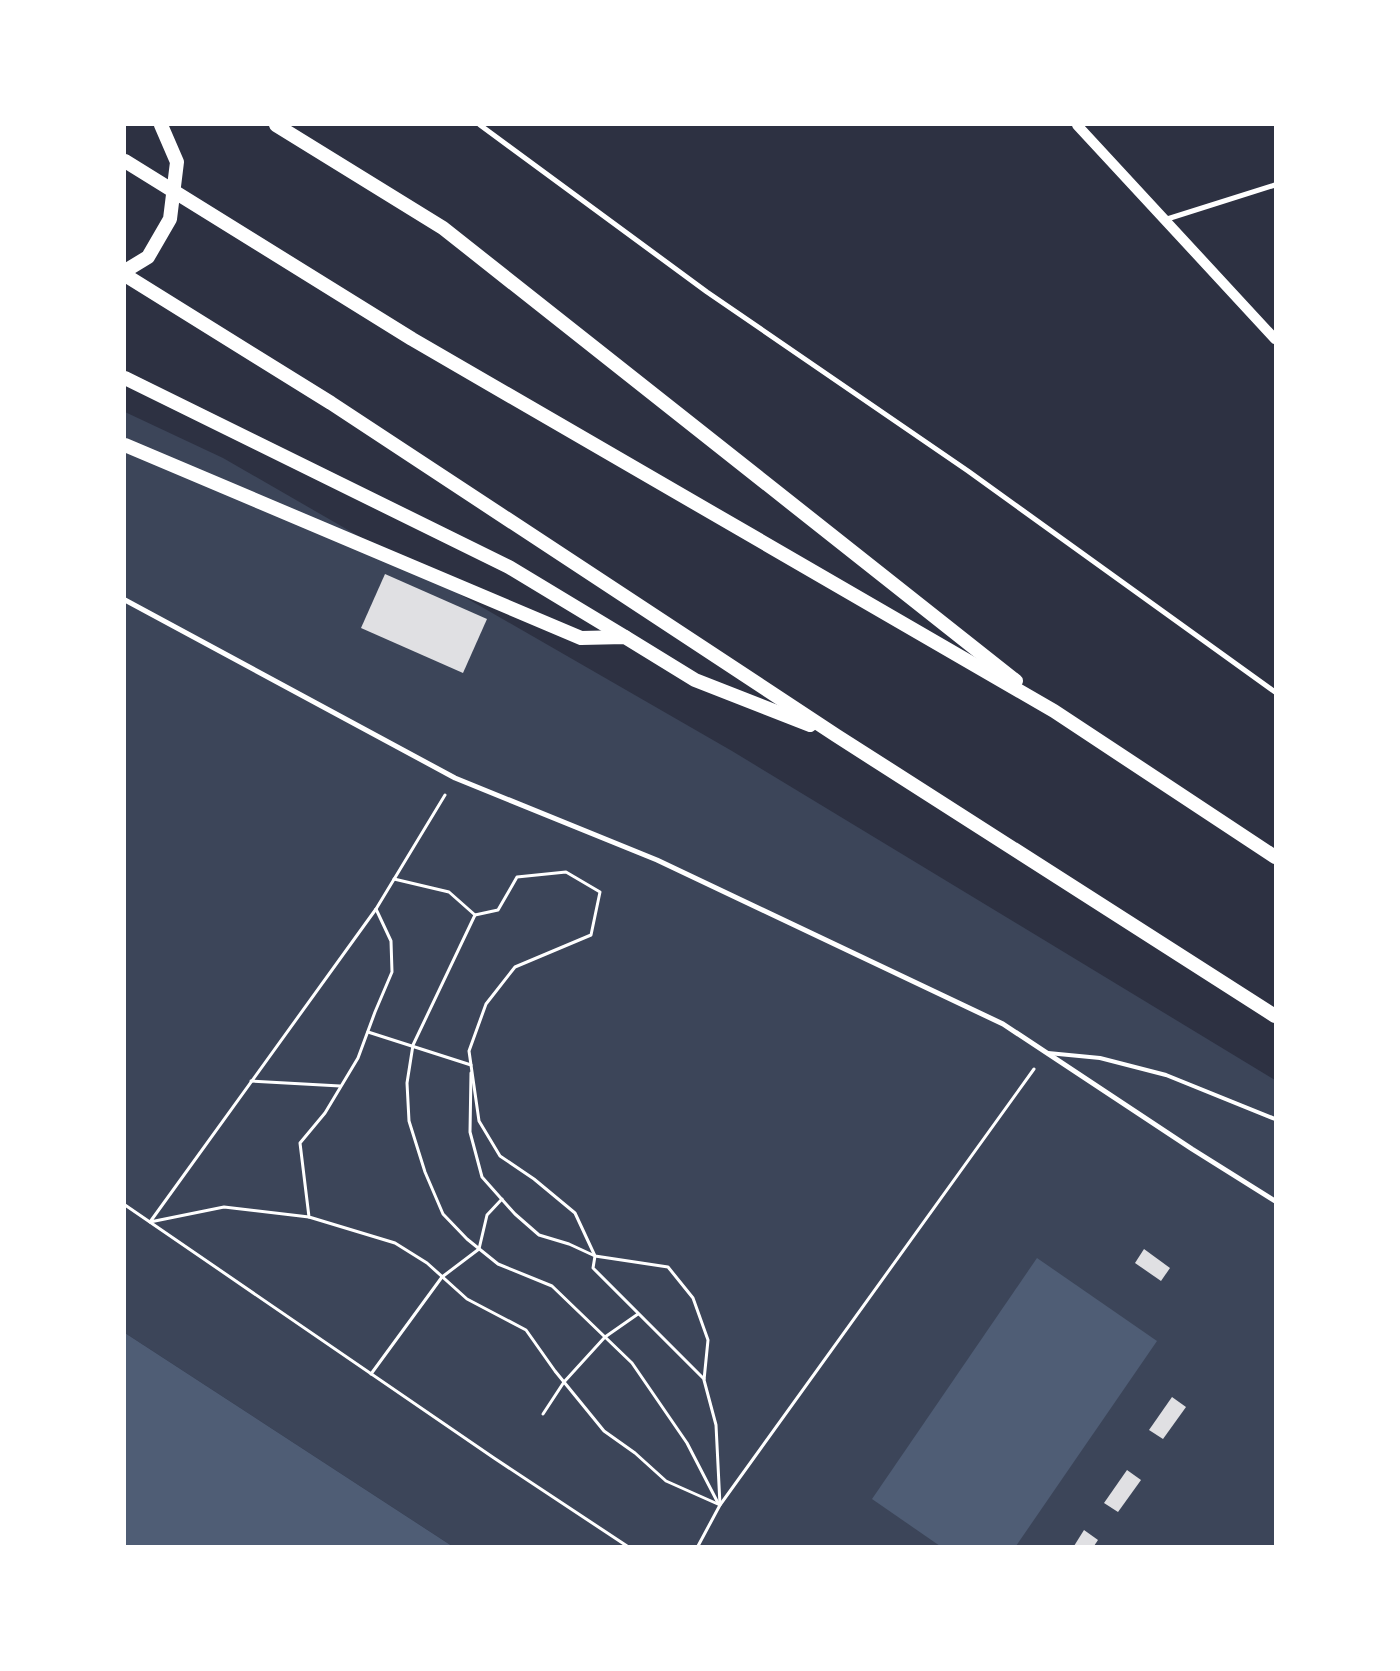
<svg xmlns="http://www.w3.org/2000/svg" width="1400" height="1671" viewBox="0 0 1400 1671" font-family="Literata,serif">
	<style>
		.green { fill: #3c4559 }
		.water { fill: #4f5d75 }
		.building { fill: #e0e0e3 }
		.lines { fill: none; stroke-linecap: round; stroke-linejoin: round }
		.path { stroke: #fff; stroke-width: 3 }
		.service { stroke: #fff; stroke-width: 4 }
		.minor { stroke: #fff; stroke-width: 5 }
		.secondary { stroke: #fff; stroke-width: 10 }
		.trunk { stroke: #fff; stroke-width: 14 }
	</style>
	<rect width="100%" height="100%" fill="#2d3142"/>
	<path class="green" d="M125 412 223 458 732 751 1275 1080V1546H452L125 1333Z"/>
	<g class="water">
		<path d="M1037 1258 1157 1341 1016 1546H940L872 1499Z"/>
		<path d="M125 1333 452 1546H125Z"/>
	</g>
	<g class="building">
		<path d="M385 574 487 619 463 673 361 628Z"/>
		<path d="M1144 1249 1170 1268 1161 1281 1135 1263Z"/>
		<path d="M1172 1397 1186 1407 1163 1439 1149 1430Z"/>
		<path d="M1127 1470 1141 1480 1118 1512 1104 1503Z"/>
		<path d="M1084 1530 1098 1540 1094 1546H1074Z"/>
	</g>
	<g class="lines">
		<g class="path">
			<path d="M376 909 391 941 392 972 375 1012 358 1058 325 1113 300 1143 309 1217 395 1243 427 1263 467 1299 526 1330 555 1371 604 1431 635 1453 666 1481 720 1505 716 1425 704 1380 708 1340 693 1298 668 1267 595 1256 575 1213 534 1179 500 1156 479 1121 469 1051 486 1004 515 967 591 935 600 892 566 872 517 877 498 910 475 915 449 892 394 879"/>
			<path d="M475 915 413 1045 407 1083 409 1121 425 1172 443 1214 467 1239 498 1264 552 1286 632 1363 687 1443 718 1503"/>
			<path d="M368 1032 471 1065"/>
			<path d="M471 1073 470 1132 482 1177 515 1214 539 1235 569 1244 595 1256 593 1268 704 1379"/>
			<path d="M251 1081 340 1086"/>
			<path d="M125 1205 494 1458 627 1546"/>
			<path d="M309 1217 224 1207 150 1222 376 909 445 795"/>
			<path d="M371 1374 442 1277 479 1249 487 1215 502 1199"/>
			<path d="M543 1414 564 1382 605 1337 638 1314"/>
			<path d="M698 1546 720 1505 1034 1069"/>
		</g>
		<path class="service" d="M1048 1053 1100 1058 1166 1075 1275 1119"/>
		<g class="minor">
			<path d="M480 125 707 292 968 471 1275 692"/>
			<path d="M1164 220 1275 185"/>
			<path d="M125 600 455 778 657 860 1003 1024 1192 1149 1275 1201"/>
		</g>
		<path class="secondary" d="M1077 125 1275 339"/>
		<g class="trunk">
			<path d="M276 125 443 228 1016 681"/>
			<path d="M125 161 412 339 1054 711 1275 857"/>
			<path d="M125 271 148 257 170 219 177 162 161 125"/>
			<path d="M125 275 331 403 837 736 1275 1016"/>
			<path d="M125 378 509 567 625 637"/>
			<path d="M125 445 581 638 625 637 695 680 810 725"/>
		</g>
	</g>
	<rect width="1400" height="1671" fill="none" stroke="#ffffff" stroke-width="252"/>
</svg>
